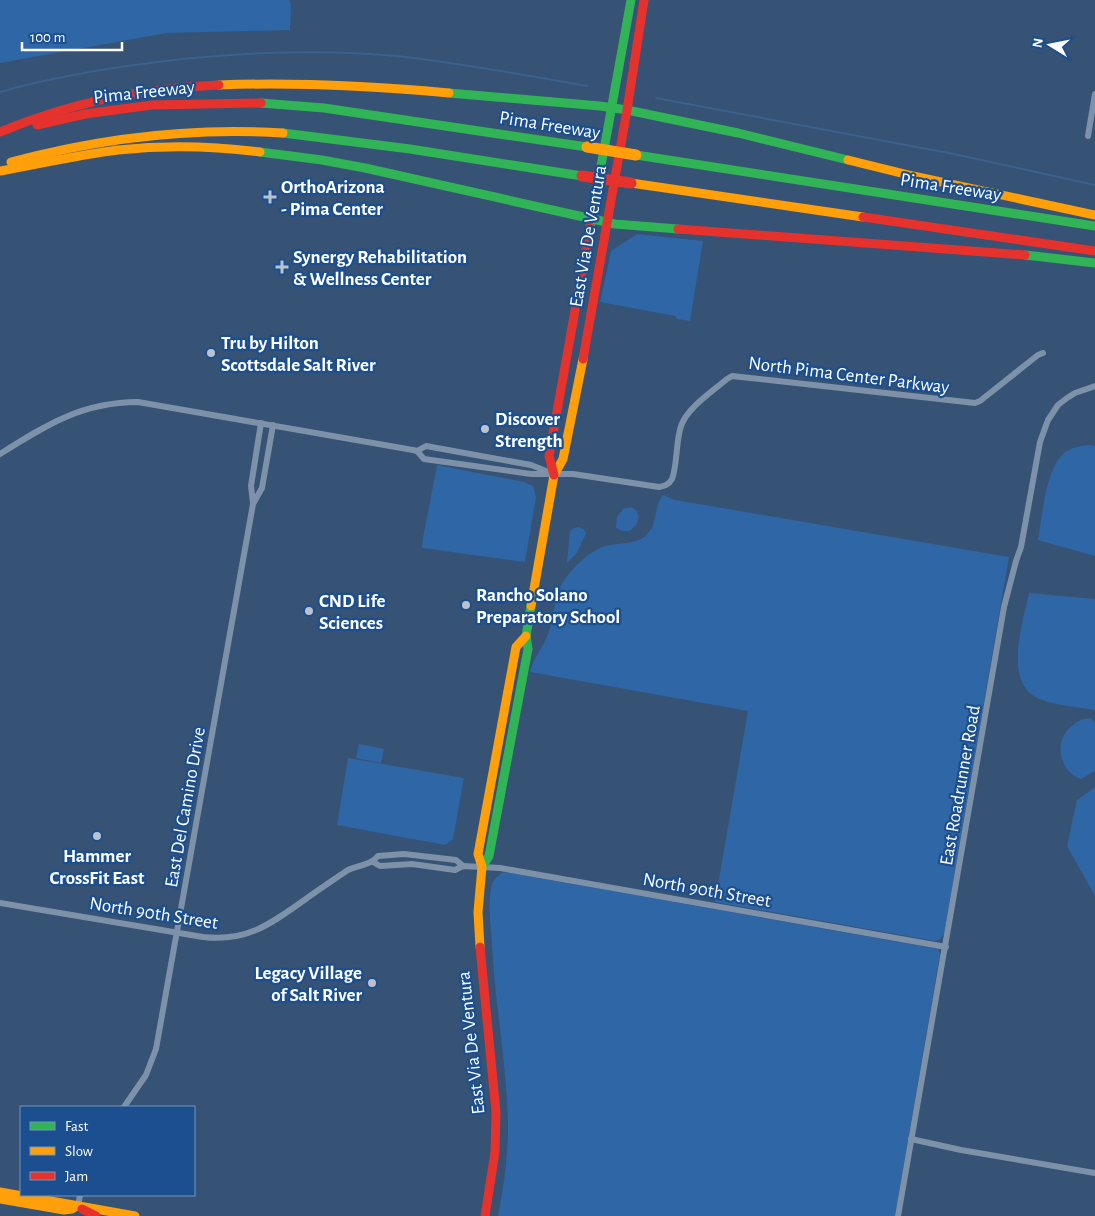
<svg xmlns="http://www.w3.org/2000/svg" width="1095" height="1216" viewBox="0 0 1095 1216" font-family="'Alegreya Sans',sans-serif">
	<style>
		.green { fill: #2f66a5 }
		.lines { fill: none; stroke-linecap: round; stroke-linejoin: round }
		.stream { stroke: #3b618d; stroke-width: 2 }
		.street { stroke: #7d92a8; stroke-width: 6 }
		.fast { stroke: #30b455; stroke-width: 9 }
		.slow { stroke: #ff9f0a; stroke-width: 9 }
		.jam { stroke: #e5322d; stroke-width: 9 }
		.slow-bridge { stroke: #ff9f0a; stroke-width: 11 }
		.jam-bridge { stroke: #e5322d; stroke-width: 11 }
		.poi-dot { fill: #b9c2ce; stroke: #1b4f8f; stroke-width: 2 }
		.labels { text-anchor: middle; stroke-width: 4.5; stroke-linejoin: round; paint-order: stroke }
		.street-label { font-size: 19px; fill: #fff; stroke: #1b4f8f }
		.poi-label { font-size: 19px; font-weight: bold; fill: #fff; stroke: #1b4f8f; text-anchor: start }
	</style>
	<rect width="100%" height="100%" fill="#365274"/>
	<g class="green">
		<path d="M0 0H289L291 5 290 30 167 33 0 63Z"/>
		<path d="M637 234 703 241 690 321 677 319 675 316 600 302 611 251Z"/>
		<path d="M1091 445 1095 446V556L1038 540C1042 518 1046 470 1062 455 1070 447 1080 446 1091 445Z"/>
		<path d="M437 465 524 482 533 486 536 497 525 562 422 548 423 538Z"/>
		<path d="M663 495 675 500 1009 557 944 934 940 939 935 941 715 902 748 711 530 672C533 658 543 648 548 634 554 620 553 604 559 590 564 576 585 555 598 549 612 541 638 547 648 533 658 522 653 508 663 495Z"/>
		<path d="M631 507 637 511 639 518 636 525 630 531H622L616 528 617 517 623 509Z"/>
		<path d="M579 527 584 529 586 534 576 554 567 563 570 531 574 528Z"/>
		<path d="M1029 593 1095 599V710C1078 707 1059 706 1042 700 1001 686 1023 623 1029 593Z"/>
		<path d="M1091 718 1095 723V771L1081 779C1058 771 1053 739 1073 725 1078 720 1084 719 1091 718Z"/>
		<path d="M359 744 384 749 381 763 356 758Z"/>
		<path d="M348 758 464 778 453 839 445 845 337 825Z"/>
		<path d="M1095 787V896L1067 846 1077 800Z"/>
		<path d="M505 872 938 949 940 954 895 1216H498C504 1186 508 1156 508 1125 507 1065 495 1005 492 946 491 926 487 903 492 884 494 879 500 873 505 872Z"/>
	</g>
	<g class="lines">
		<g class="stream">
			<path d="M0 92C59 75 120 66 182 59 253 52 325 49 397 56 461 63 524 75 587 86"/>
			<path d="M656 98 954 154 1095 185"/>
		</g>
		<g class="street">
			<path d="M1088 136 1095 94"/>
			<path d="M417 451 426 446 531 465 551 473"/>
			<path d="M0 454C46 425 82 402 138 402L413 450 417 451 424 459 531 474H573L659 487C664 486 669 485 672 479 677 468 676 440 681 426 687 408 713 391 727 379L732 376 975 403 980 401 1038 355 1043 353"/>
			<path d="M253 503 251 486 261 423"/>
			<path d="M373 862 380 866 412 864 455 870 463 866 500 868 946 947"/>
			<path d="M0 903 203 937C246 942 269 925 303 901 318 890 333 880 348 870 359 865 371 865 378 856L404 854 456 860 463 866"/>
			<path d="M124 1107 146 1075 156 1049 253 504 262 488 273 425"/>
			<path d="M911 1139 961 1150 1095 1173"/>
			<path d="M78 1206 80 1195"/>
			<path d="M898 1216 1004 607 1016 561 1021 547 1040 442 1048 420 1058 405 1067 398 1075 393 1095 386"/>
		</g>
		<g class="fast">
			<path d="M449 93 600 106 627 110 738 133 848 160"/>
			<path d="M261 103 324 108 587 147"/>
			<path d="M283 133 410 149 582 176"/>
			<path d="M260 152 322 160 365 168 615 224 678 229"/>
			<path d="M636 155 1095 226"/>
			<path d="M590 227 631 0"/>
			<path d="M1025 255 1095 263"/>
			<path d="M482 867 489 856 528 649 526 636 531 606"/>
		</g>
		<g class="slow">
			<path d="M219 85C296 82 372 86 449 93"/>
			<path d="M848 160 913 176 1095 215"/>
			<path d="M11 162C101 138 190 127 283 133"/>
			<path d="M0 171C39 164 78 155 118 150 165 145 213 146 260 152"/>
			<path d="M631 183 863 217"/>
			<path d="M531 606 554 475 563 459 583 359"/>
			<path d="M480 947 478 912 482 867 478 854 516 647 526 636"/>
			<path d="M0 1192 135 1216"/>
			<path d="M0 1199 64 1210 72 1209 77 1206"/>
		</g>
		<g class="jam">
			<path d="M37 125 85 114 152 105 261 103"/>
			<path d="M0 132C69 103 144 88 219 85"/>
			<path d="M863 217 1095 251"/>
			<path d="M678 229 1025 255"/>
			<path d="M583 359 627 110 644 0"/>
			<path d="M554 475 549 456 590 227"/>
			<path d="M480 947 496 1112 495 1152 485 1216"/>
			<path d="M82 1209 96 1216"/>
		</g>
		<path class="slow-bridge" d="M587 147 636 155"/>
		<path class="jam-bridge" d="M582 176 631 183"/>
	</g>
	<g class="poi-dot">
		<path d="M267.5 189.5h5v5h5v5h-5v5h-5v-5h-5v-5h5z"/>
		<path d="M279.5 259.5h5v5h5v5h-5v5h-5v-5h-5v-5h5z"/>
		<circle cx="211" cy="353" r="5"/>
		<circle cx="485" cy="429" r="5"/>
		<circle cx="466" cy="605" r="5"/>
		<circle cx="309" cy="611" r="5"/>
		<circle cx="97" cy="836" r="5"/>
		<circle cx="372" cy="983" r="5"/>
	</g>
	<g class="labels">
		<g class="street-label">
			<text transform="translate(144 91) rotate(-6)" y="7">Pima Freeway</text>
			<text transform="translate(550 124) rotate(9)" y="7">Pima Freeway</text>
			<text transform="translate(951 186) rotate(9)" y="7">Pima Freeway</text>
			<text transform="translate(587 236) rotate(-80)" y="7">East Via De Ventura</text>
			<text transform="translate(849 374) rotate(7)" y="7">North Pima Center Parkway</text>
			<text transform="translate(959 785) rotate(-80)" y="7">East Roadrunner Road</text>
			<text transform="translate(184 807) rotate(-80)" y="7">East Del Camino Drive</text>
			<text transform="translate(707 889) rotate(10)" y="7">North 90th Street</text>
			<text transform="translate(154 912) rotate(9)" y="7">North 90th Street</text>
			<text transform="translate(470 1043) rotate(-96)" y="7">East Via De Ventura</text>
		</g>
		<g class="poi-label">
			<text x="281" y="193">OrthoArizona<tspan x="281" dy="22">- Pima Center</tspan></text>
			<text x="293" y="263">Synergy Rehabilitation<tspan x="293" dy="22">&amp; Wellness Center</tspan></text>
			<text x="221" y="349">Tru by Hilton<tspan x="221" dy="22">Scottsdale Salt River</tspan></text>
			<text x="495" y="425">Discover<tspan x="495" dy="22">Strength</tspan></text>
			<text x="476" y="601">Rancho Solano<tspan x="476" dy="22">Preparatory School</tspan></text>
			<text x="319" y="607">CND Life<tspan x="319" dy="22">Sciences</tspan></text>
			<text x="97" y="862" text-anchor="middle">Hammer<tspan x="97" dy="22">CrossFit East</tspan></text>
			<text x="362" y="979" text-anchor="end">Legacy Village<tspan x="362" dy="22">of Salt River</tspan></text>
		</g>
	</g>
	<rect x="20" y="1106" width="175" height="90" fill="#1b4f8f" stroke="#7695bc"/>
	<rect x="30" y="1122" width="25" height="8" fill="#30b455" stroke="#7695bc"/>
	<text x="65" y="1131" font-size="15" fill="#ffffff">Fast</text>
	<rect x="30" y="1147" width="25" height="8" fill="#ff9f0a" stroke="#7695bc"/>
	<text x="65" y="1156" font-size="15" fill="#ffffff">Slow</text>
	<rect x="30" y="1172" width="25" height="8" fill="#e5322d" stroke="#7695bc"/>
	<text x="65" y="1181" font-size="15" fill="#ffffff">Jam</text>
	<g transform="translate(1050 45) rotate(280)" stroke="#1b4f8f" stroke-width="4" paint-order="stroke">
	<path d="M0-4L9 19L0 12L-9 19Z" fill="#ffffff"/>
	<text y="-8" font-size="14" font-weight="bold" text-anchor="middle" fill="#ffffff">N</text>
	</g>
	<path d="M22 42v8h100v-8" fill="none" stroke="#ffffff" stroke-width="2.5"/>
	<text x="30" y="42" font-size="15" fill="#ffffff" stroke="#1b4f8f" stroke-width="4" paint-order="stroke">100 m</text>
</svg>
